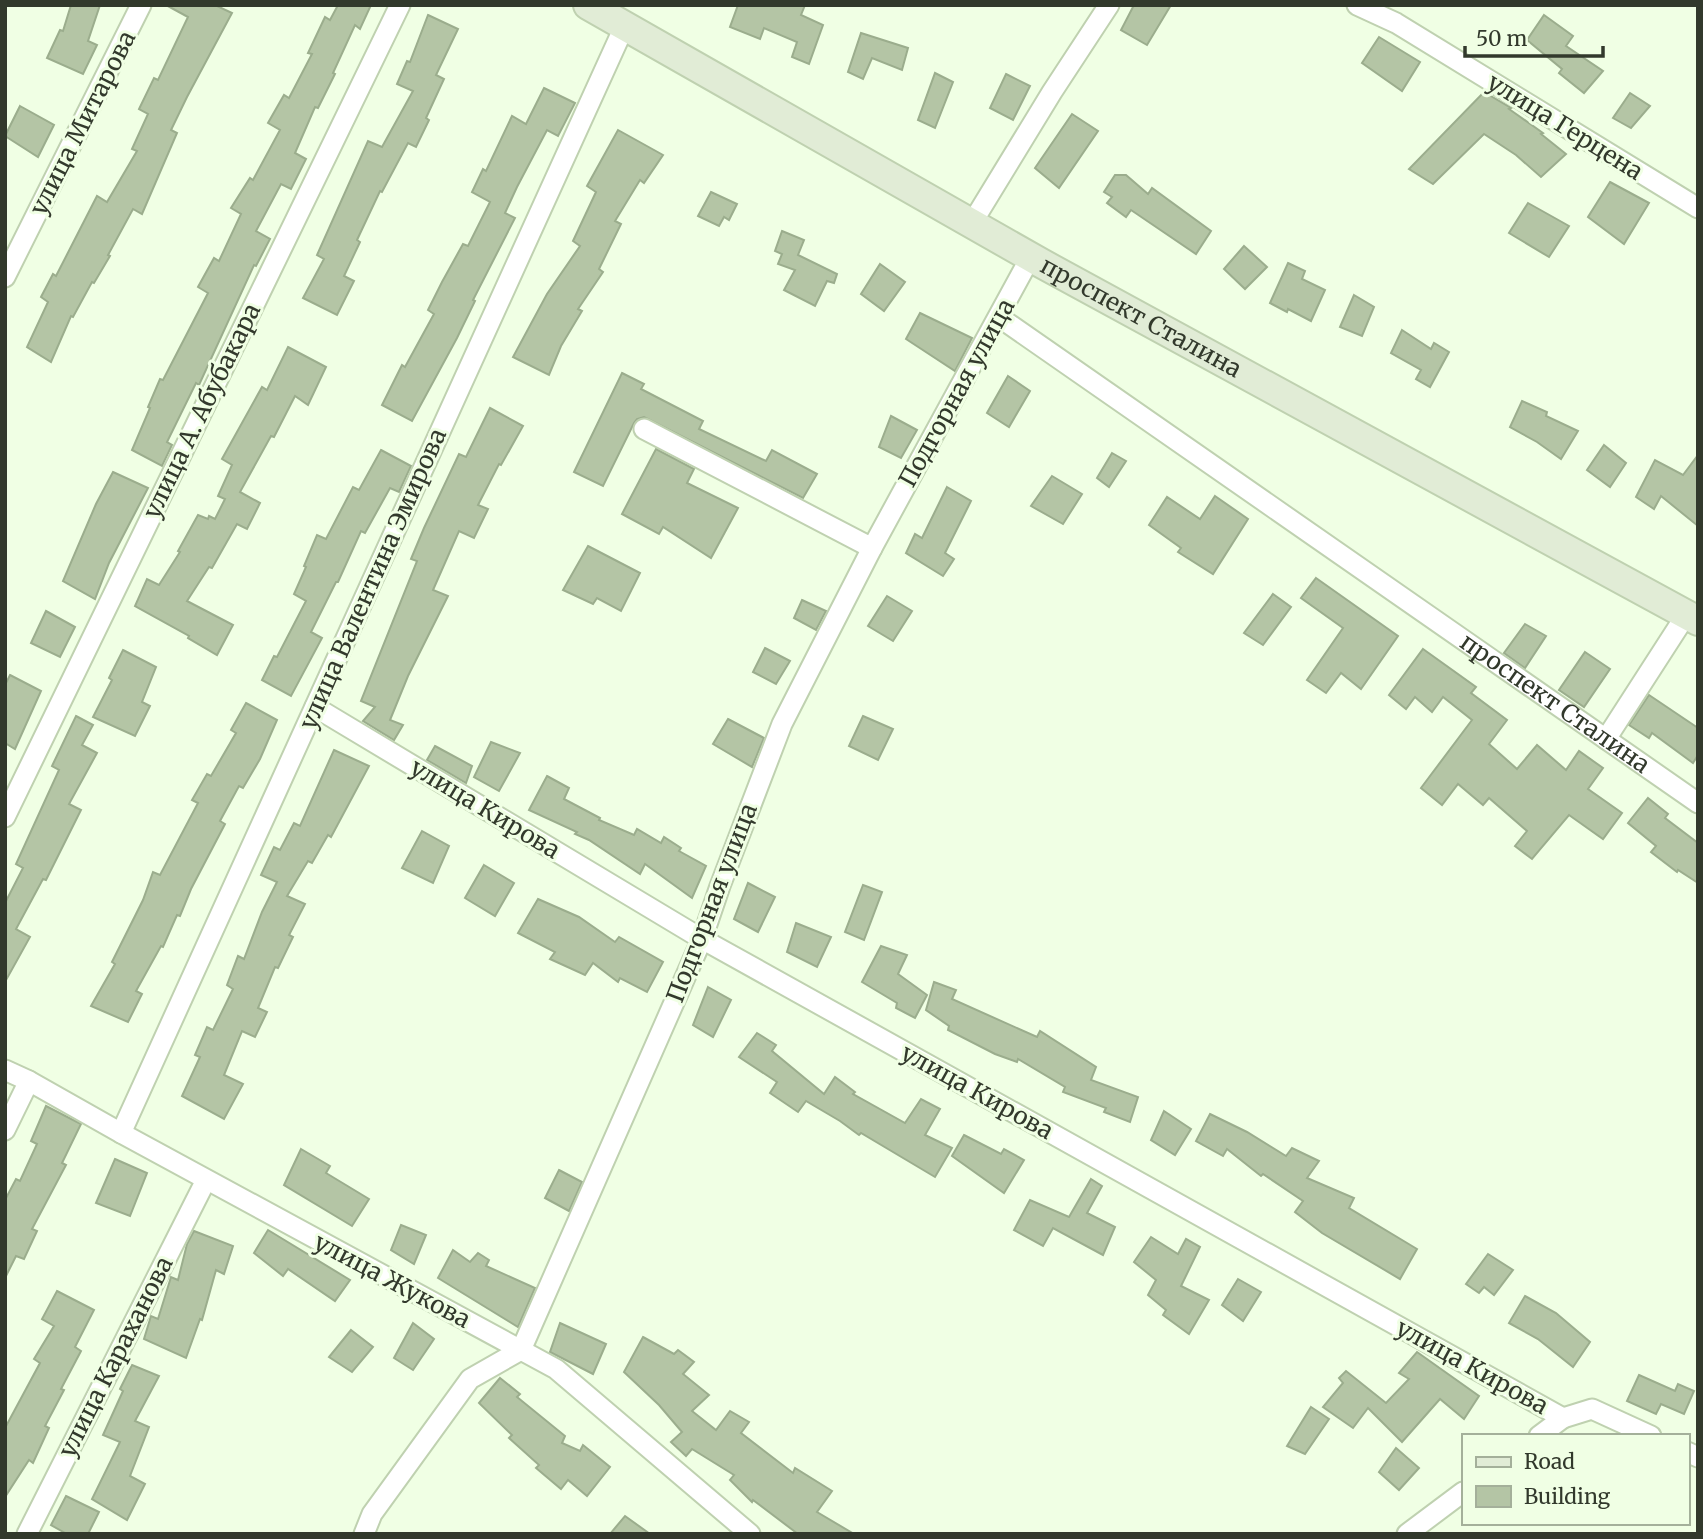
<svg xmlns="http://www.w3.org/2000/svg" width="1703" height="1539" viewBox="0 0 1703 1539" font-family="Merriweather,serif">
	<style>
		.building { fill: #b4c5a5; stroke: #9bad8d; stroke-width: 2 }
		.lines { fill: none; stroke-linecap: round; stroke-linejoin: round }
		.street-casing { stroke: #bfd1b0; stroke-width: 23 }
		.secondary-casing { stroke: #bfd1b0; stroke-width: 32 }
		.street { stroke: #fff; stroke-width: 19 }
		.secondary { stroke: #e1ecd6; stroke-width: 28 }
		.labels { text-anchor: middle; stroke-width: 6; stroke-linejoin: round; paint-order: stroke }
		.street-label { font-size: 24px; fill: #32392c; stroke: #f0ffe4 }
	</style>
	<rect width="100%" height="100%" fill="#f0ffe4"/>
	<g class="building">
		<path d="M71 5H100L88 41 97 45 83 74 47 58 60 30 63 31Z"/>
		<path d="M166 5H215L232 13 187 97 171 130 177 133 142 214 133 209 108 255 110 256 94 283 92 282 73 317 71 316 51 362 27 347 48 302 41 297 53 274 56 276 97 196 107 202 137 151 132 149 148 114 139 109 154 78 158 80 188 17Z"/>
		<path d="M338 5H371L360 29 355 25 333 73 335 74 318 108 315 107 295 153 306 159 291 189 281 184 256 231 270 239 256 266 254 265 199 385 196 383 167 442 172 445 162 466 132 450 150 408 148 407 160 379 163 380 208 293 198 287 214 258 219 261 241 214 231 208 250 178 253 180 280 130 268 123 284 95 289 98 312 54 308 53 325 17 330 20Z"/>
		<path d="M738 5H805L801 15 823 25 809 64 792 57 797 42 764 28 760 39 730 27Z"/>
		<path d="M1134 5H1171L1147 45 1121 30Z"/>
		<path d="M428 15 458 29 436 75 444 79 426 118 429 120 416 147 408 143 382 192 380 191 357 240 360 242 344 276 354 281 337 315 303 298 324 259 317 255 368 141 382 147 413 91 397 84 407 61 410 62Z"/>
		<path d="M1544 15 1573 36 1566 46 1603 71 1584 93 1559 73 1562 69 1527 40Z"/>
		<path d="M861 33 908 48 902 70 872 58 863 79 848 72Z"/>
		<path d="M1379 37 1420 62 1402 91 1362 63Z"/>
		<path d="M935 73 953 82 935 128 918 120Z"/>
		<path d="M1006 74 1030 86 1013 120 990 108Z"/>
		<path d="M544 88 575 103 558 136 547 130 517 187 505 213 515 218 473 300 475 301 457 338 412 421 382 405 402 365 405 367 434 314 428 310 442 282 463 244 468 246 490 202 472 192 483 169 486 171 512 116 526 124Z"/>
		<path d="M1484 92 1511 108 1509 109 1543 133 1541 134 1566 154 1541 177 1516 155 1484 134 1433 184 1409 169Z"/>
		<path d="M1630 93 1650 106 1631 128 1613 118Z"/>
		<path d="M20 106 54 125 38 157 5 136Z"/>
		<path d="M1072 114 1098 131 1059 188 1035 168Z"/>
		<path d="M618 130 663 155 644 183 640 180 615 221 621 224 599 269 603 272 578 309 582 311 561 346 549 375 513 357 547 294 580 246 573 241 596 192 587 186Z"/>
		<path d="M1115 175H1126L1148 194 1152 188 1211 231 1196 254 1131 210 1126 217 1107 203 1112 197 1104 192Z"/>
		<path d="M1610 182 1649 203 1624 244 1588 217Z"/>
		<path d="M711 192 737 204 729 220 724 217 719 226 698 216Z"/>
		<path d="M1528 203 1569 226 1549 257 1509 233Z"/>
		<path d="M782 231 804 240 798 255 837 274 834 283 827 281 815 306 784 290 795 270 778 264 782 254 775 251Z"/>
		<path d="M1244 246 1267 267 1245 289 1224 269Z"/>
		<path d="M1288 263 1305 271 1302 279 1325 290 1311 321 1288 309 1287 312 1270 303Z"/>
		<path d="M880 264 905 282 884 311 861 294Z"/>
		<path d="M1354 295 1374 307 1362 336 1340 327Z"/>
		<path d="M920 313 972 338 955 371 906 339Z"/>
		<path d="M1402 330 1431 349 1434 343 1449 352 1430 387 1416 379 1421 370 1391 353Z"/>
		<path d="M288 347 326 367 308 405 295 396 274 437 271 436 240 492 260 503 247 529 237 524 212 568 209 567 187 601 233 625 217 655 188 638 189 636 135 606 147 579 159 585 180 552 178 551 198 515 208 519 209 516 215 519 225 499 218 496 232 465 222 459 262 387 267 390Z"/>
		<path d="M622 373 644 384 641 389 703 421 699 429 766 461 772 450 817 474 803 498 644 417 637 419 634 423 603 486 574 472Z"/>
		<path d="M1008 376 1030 391 1009 427 987 413Z"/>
		<path d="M1522 401 1547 412 1546 416 1578 431 1561 459 1537 442 1510 427Z"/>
		<path d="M490 408 523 426 501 465 499 464 478 505 488 509 474 538 459 531 433 590 448 596 408 676 390 720 403 725 394 740 363 721 375 707 361 701 417 561 411 559 424 528 459 454 466 457Z"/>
		<path d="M891 416 917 430 901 458 879 447Z"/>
		<path d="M1604 445 1626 463 1610 487 1587 470Z"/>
		<path d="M656 449 694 469 687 483 738 508 711 558 663 527 659 534 622 514Z"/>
		<path d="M381 450 411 466 399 492 390 488 365 533 361 531 338 582H336L311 632 322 638 291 696 262 680 274 656 277 657 306 601 294 594 306 567 304 566 317 535 326 539 353 487 359 490Z"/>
		<path d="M1112 453 1126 461 1109 487 1097 478Z"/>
		<path d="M1698 455V526L1661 496 1654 509 1636 497 1655 460 1683 475Z"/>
		<path d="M113 472 148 488 109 563 95 599 63 581 96 504Z"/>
		<path d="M1052 476 1082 494 1063 524 1031 506Z"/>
		<path d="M947 487 971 501 945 553 954 559 943 576 906 553 915 534 922 538Z"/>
		<path d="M1215 496 1248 519 1213 574 1178 552 1181 548 1149 525 1167 497 1200 519Z"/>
		<path d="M588 546 640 573 621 611 597 598 593 604 563 590Z"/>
		<path d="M1316 578 1398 636 1361 689 1341 673 1326 693 1307 680 1343 628 1301 598Z"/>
		<path d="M1273 594 1291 607 1263 645 1244 633Z"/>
		<path d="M887 596 912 611 893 641 868 626Z"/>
		<path d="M802 600 826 611 816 630 794 618Z"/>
		<path d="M46 611 75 627 60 657 31 643Z"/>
		<path d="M1525 624 1546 636 1525 668 1504 653Z"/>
		<path d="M765 648 790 661 776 684 753 672Z"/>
		<path d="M1423 649 1476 687 1471 693 1507 720 1489 744 1517 769 1537 745 1566 770 1579 751 1603 768 1588 789 1622 813 1603 839 1569 815 1532 859 1515 846 1527 831 1489 798 1483 805 1458 784 1442 805 1421 788 1472 720 1443 697 1432 712 1415 697 1406 709 1389 695Z"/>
		<path d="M123 650 156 667 142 702 150 706 135 736 93 717 112 680 109 678Z"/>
		<path d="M1585 652 1610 669 1584 707 1559 690Z"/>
		<path d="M10 675 41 691 15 749 5 743V685Z"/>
		<path d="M1649 695 1698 728V755L1693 763 1652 733 1649 738 1629 725Z"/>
		<path d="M246 703 277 720 260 759 243 788 239 786 220 821 225 824 191 889 180 916 177 915 163 947 161 946 136 991 142 994 128 1022 91 1006 115 964 112 962 143 900 153 872 160 875 198 803 192 800 207 774 211 776 236 733 231 730Z"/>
		<path d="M76 716 93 725 82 745 97 753 69 804 81 810 46 880 43 879 16 929 30 937 5 982V903L23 868 16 864 59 770 52 766Z"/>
		<path d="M863 716 893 729 878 760 849 746Z"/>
		<path d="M728 719 764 738 752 767 713 744Z"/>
		<path d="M491 742 520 753 499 791 474 777Z"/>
		<path d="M435 746 472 766 466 783 427 760Z"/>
		<path d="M334 750 369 766 331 837 328 835 312 863 308 861 287 896 305 904 289 935 293 937 278 968 275 967 258 1008 267 1012 255 1037 242 1031 224 1075 243 1084 224 1119 182 1096 200 1057 195 1055 207 1027 213 1030 233 989 227 985 238 956 244 959 262 912 277 882 261 875 274 847 280 850 294 823 300 826Z"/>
		<path d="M547 776 569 788 564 799 600 818 599 820 634 835 637 829 661 843 664 837 681 848 679 851 706 866 692 898 645 864 640 874 589 840 575 834 577 832 529 810Z"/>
		<path d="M1648 798 1668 814 1665 818 1698 843V883L1678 870 1677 872 1651 852 1656 846 1628 823Z"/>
		<path d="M422 831 449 846 433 883 402 868Z"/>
		<path d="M484 865 514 883 495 916 465 898Z"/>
		<path d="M748 883 775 897 758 932 734 919Z"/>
		<path d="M863 885 882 892 864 940 845 932Z"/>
		<path d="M538 899 579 917 615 942 619 937 663 962 647 992 620 978 618 982 593 963 585 975 550 959 555 952 518 933Z"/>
		<path d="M796 923 831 937 817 967 787 952Z"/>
		<path d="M881 946 907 955 898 974 927 995 915 1018 896 1008 897 1003 862 982Z"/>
		<path d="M934 982 956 990 952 999 1037 1037 1040 1031 1096 1067 1091 1080 1138 1097 1130 1122 1104 1112 1106 1108 1063 1092 1065 1087 1018 1059 1017 1062 995 1054 948 1030 949 1026 926 1010Z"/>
		<path d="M708 987 731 1000 713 1037 693 1025Z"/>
		<path d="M757 1033 776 1045 772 1051 824 1094 835 1077 855 1092 853 1094 905 1123 921 1099 940 1109 925 1135 952 1148 935 1177 861 1133 859 1135 840 1121 806 1101 798 1112 770 1093 777 1082 739 1057Z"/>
		<path d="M46 1106 81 1124 62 1163 66 1165 32 1229 37 1231 24 1259 16 1256 5 1278V1200L16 1179 20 1181 37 1144 31 1141Z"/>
		<path d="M1164 1111 1191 1129 1175 1155 1151 1140Z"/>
		<path d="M1210 1114 1247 1132 1286 1156 1292 1148 1319 1161 1307 1178 1354 1198 1349 1208 1417 1249 1400 1279 1322 1233 1295 1212 1303 1201 1263 1174 1261 1176 1227 1149 1223 1156 1196 1141Z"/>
		<path d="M964 1135 1001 1154 1004 1149 1024 1160 1004 1193 952 1156Z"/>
		<path d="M301 1149 330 1166 326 1173 369 1199 352 1226 284 1185Z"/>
		<path d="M115 1159 147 1173 130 1216 96 1203Z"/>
		<path d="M559 1170 582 1182 569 1211 545 1198Z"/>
		<path d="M1091 1179 1102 1186 1087 1213 1115 1227 1103 1255 1053 1228 1043 1246 1014 1230 1030 1200 1069 1217Z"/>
		<path d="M401 1225 426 1235 414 1264 391 1250Z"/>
		<path d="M268 1230 350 1280 335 1301 288 1269 283 1276 254 1253Z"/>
		<path d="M194 1231 233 1246 224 1274 216 1270 202 1320 200 1319 186 1358 144 1339 151 1316 158 1319 171 1277 178 1280 187 1244Z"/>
		<path d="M1151 1237 1178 1254 1186 1239 1200 1247 1181 1286 1209 1300 1189 1334 1163 1315 1166 1310 1148 1295 1156 1280 1134 1262Z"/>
		<path d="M453 1250 470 1262 478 1253 489 1260 486 1266 535 1288 518 1327 438 1278Z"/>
		<path d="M1488 1254 1513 1270 1494 1295 1484 1287 1479 1293 1466 1284Z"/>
		<path d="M1238 1279 1261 1292 1243 1321 1222 1305Z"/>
		<path d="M57 1291 94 1310 75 1347 81 1351 61 1389 64 1390 45 1426 49 1428 33 1463 29 1460 5 1497V1428L40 1363 34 1359 54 1326 42 1319Z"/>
		<path d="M1525 1296 1556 1313 1590 1342 1573 1367 1538 1339 1509 1323Z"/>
		<path d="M413 1323 434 1339 413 1370 394 1358Z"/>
		<path d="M560 1323 606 1344 593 1374 550 1352Z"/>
		<path d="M351 1330 373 1347 352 1372 329 1357Z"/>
		<path d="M643 1337 674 1354 678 1350 694 1362 683 1374 709 1395 692 1411 716 1430 730 1411 749 1422 741 1433 793 1473 795 1468 832 1491 817 1512 854 1534H798L753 1500 752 1502 730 1480 734 1475 692 1449 686 1456 671 1442 682 1432 659 1405 624 1372Z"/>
		<path d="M1417 1352 1479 1396 1464 1419 1440 1399 1402 1442 1368 1408 1353 1428 1323 1407 1343 1383 1339 1378 1346 1371 1386 1403 1409 1379 1399 1373Z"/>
		<path d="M132 1365 159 1376 135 1421 149 1427 130 1476 145 1484 127 1520 92 1499 120 1442 103 1435 123 1391 120 1389Z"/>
		<path d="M1639 1375 1675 1391 1678 1384 1694 1391 1684 1414 1661 1404 1656 1414 1627 1401Z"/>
		<path d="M500 1378 520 1394 517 1397 565 1436 562 1443 580 1451 583 1445 610 1467 587 1496 568 1480 561 1489 536 1468 539 1465 509 1438 512 1435 479 1403Z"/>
		<path d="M1311 1407 1329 1419 1305 1454 1287 1446Z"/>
		<path d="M1396 1448 1419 1468 1399 1490 1379 1472Z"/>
		<path d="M66 1496 99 1512 88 1534H67L51 1525Z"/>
		<path d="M625 1516 650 1534H610Z"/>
	</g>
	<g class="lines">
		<defs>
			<g id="street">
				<path d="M1357 5 1396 23 1698 208"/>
				<path d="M972 223 1052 92 1109 5"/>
				<path d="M5 277 141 5"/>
				<path id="s1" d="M999 317 1698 803"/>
				<path d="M644 429 872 548"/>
				<path d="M315 707 702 939 1563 1418 1592 1409 1651 1436"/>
				<path d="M1606 739 1686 615"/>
				<path d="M5 817 400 5"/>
				<path d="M5 1070 29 1081 121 1133 556 1369 750 1534"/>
				<path d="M5 1130 29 1081"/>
				<path d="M121 1133 625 25"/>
				<path d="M1539 1436 1563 1418"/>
				<path d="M1687 1452 1698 1457"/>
				<path d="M27 1534 206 1180"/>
				<path d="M364 1534 372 1514 470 1379 521 1350 702 939 720 886 782 724 872 548 1030 258 1040 263"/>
				<path d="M1407 1534 1463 1492"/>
			</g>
			<g id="secondary">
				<path id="s2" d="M588 5 1041 263 1698 621"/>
			</g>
		</defs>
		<use href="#street" class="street-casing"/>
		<use href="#secondary" class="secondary-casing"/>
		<use href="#street" class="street"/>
		<use href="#secondary" class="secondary"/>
	</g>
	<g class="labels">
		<g class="street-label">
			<text transform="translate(83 123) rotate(-63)" y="8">улица Митарова</text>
			<text transform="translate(1565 127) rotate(32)" y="8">улица Герцена</text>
			<text dy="8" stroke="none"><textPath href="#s2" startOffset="635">проспект Сталина</textPath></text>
			<text transform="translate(957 393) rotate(-61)" y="8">Подгорная улица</text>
			<text transform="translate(202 411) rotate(-64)" y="8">улица А. Абубакара</text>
			<text transform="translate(373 579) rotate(-66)" y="8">улица Валентина Эмирова</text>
			<text dy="8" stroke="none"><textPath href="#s1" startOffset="677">проспект Сталина</textPath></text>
			<text transform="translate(485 809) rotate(31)" y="8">улица Кирова</text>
			<text transform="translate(712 903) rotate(-69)" y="8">Подгорная улица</text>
			<text transform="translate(977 1092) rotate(29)" y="8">улица Кирова</text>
			<text transform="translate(392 1281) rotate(28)" y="8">улица Жукова</text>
			<text transform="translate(116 1357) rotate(-63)" y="8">улица Караханова</text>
			<text transform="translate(1472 1367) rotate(29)" y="8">улица Кирова</text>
		</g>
	</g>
	<rect width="1703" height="1539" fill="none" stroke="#32392c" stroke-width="14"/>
	<rect x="1462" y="1434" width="228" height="91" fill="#f0ffe4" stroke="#a4b09a" stroke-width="2"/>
	<rect x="1476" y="1457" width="35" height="10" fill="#e1ecd6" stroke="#a4b09a" stroke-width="2"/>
	<text x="1524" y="1469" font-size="21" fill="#32392c">Road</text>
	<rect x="1476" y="1486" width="35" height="21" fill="#b4c5a5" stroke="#a4b09a" stroke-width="2"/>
	<text x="1524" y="1504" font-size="21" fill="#32392c">Building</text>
	<path d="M1465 46v10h138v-10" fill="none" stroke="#32392c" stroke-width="3.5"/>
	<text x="1476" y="46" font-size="21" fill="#32392c" stroke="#f0ffe4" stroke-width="5" paint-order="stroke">50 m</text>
</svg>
